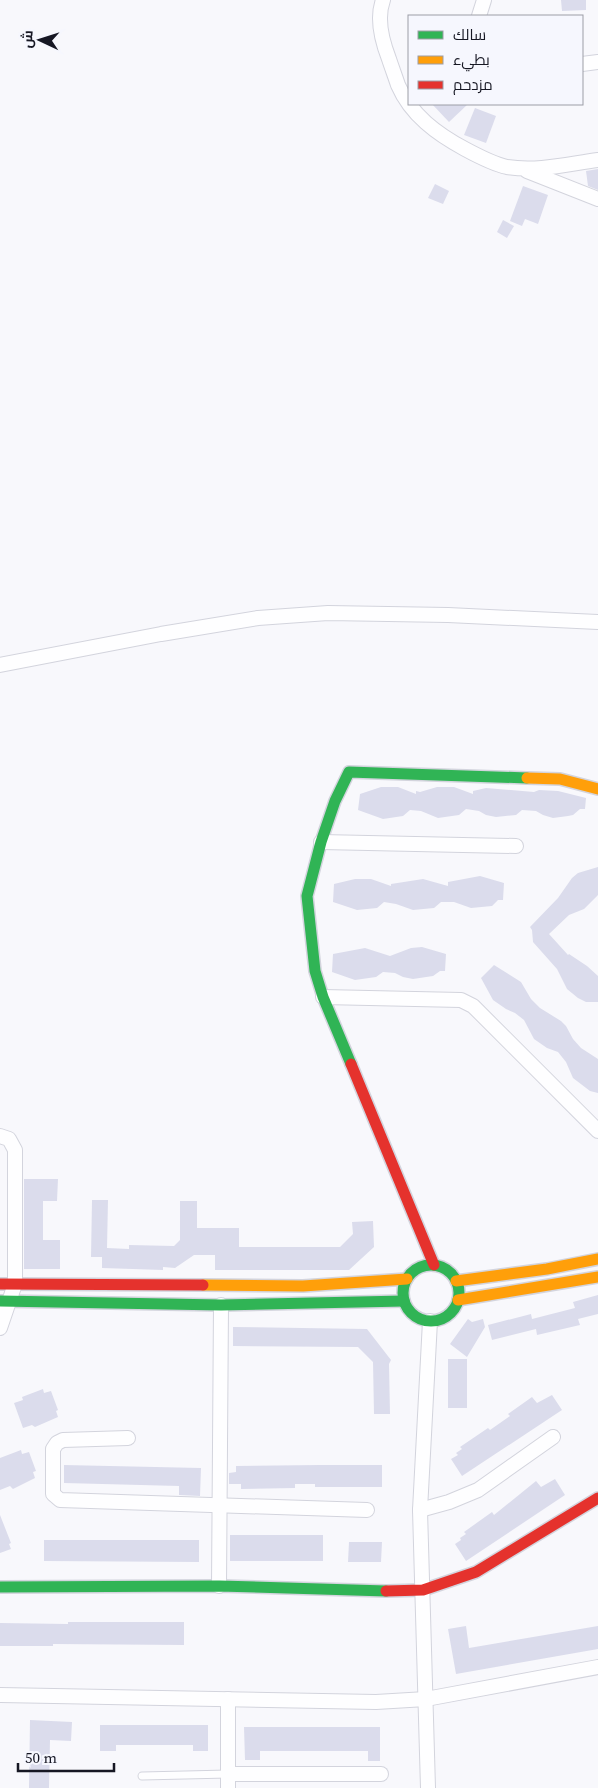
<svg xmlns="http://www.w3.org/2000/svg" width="598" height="1788" viewBox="0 0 598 1788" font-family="'Source Serif 4',Cairo,serif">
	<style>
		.building { fill: #dbdcec }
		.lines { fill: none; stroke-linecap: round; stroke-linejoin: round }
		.lane-casing { stroke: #d3d4dd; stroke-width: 9 }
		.street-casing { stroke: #d3d4dd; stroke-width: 16 }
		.fast-casing { stroke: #d3d4dd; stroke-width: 14 }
		.slow-casing { stroke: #d3d4dd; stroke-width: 14 }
		.jam-casing { stroke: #d3d4dd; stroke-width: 14 }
		.lane { stroke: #fefeff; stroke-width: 7 }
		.street { stroke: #fefeff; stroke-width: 14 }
		.fast { stroke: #30b455; stroke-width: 11 }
		.slow { stroke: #ff9f0a; stroke-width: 11 }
		.jam { stroke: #e5322d; stroke-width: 11 }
	</style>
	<rect width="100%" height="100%" fill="#f8f8fc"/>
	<g class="building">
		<path d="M561 0H586V10L562 11Z"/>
		<path d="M432 104H468L449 122Z"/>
		<path d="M475 108 496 116 486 143 464 135Z"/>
		<path d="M598 169V190L588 186 586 171Z"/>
		<path d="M435 184 449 191 443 204 428 198Z"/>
		<path d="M523 186 548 195 538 224 525 219 522 226 510 221Z"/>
		<path d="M503 220 514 226 507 238 497 232Z"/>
		<path d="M381 787H398L416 794V791L420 792 437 787H454L473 794V791L486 788 534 792 539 790 558 791 586 798 585 809H580L573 815 568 816 553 818 543 815 536 811 522 810 516 815 496 817 486 815 479 811 466 809 459 815 438 818 421 811 410 810 403 816 383 819 358 810 360 794Z"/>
		<path d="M598 867V895L584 909 569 915 549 934 568 955 569 954 587 966 598 976V1002H586L578 998 567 989 557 969 533 942 532 930 530 927 558 898 572 878 578 873Z"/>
		<path d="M480 876 504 883 503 900H498L492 906 471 908 454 902H441L434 908 413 910 396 904 384 902 377 908 357 910 333 902 334 884 355 879H371L391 886V884L423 879 448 886V882Z"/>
		<path d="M422 947 446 954 445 971H440L433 976 413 979 403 977 395 973 383 972 376 977 355 980 332 972 333 954 365 948 390 956 411 948Z"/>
		<path d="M494 965 521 982 531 999 540 1008 561 1021 566 1026 573 1039 581 1048 598 1059V1093L590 1091 573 1078 566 1062 558 1052 547 1048 534 1039 524 1020 515 1013 506 1009 493 1000 481 978Z"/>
		<path d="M24 1179H58L57 1201H43V1240H60V1269H24Z"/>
		<path d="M92 1200H108L107 1248 129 1249V1245L174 1246 180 1240V1201H197V1228H239V1247H340L353 1234 352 1222 373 1221 374 1247 349 1270H215V1255H194L175 1268 163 1267V1270L102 1268V1257H91Z"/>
		<path d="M598 1295V1314L578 1319 580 1325 537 1335 536 1329 492 1340 488 1325 531 1314 532 1319 575 1308 573 1302Z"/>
		<path d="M468 1319 472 1322 483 1319 485 1327 467 1357 450 1344Z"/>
		<path d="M233 1327 367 1329 391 1360 389 1364 390 1414H374L373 1362 358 1347 233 1346Z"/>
		<rect x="448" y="1359" width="19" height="49"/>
		<path d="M43 1389 44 1393 51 1391 58 1410 56 1411 58 1417 35 1427 32 1425 23 1428 14 1403 23 1400 22 1397Z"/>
		<path d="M552 1395 562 1410 462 1476 451 1459 458 1455 456 1453 462 1449 460 1447 488 1428 490 1430 510 1416 508 1414 532 1397 537 1403Z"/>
		<path d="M21 1450 22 1454 29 1452 36 1471 33 1472 35 1478 13 1489 10 1486 0 1490V1458Z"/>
		<path d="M64 1465 201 1468 200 1496 179 1495V1486L64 1483Z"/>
		<path d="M320 1465H382V1487H315V1484H295V1488L241 1489V1484H229V1473L236 1472V1466Z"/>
		<path d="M555 1479 565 1495 466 1561 455 1544 461 1540 460 1538 466 1534 464 1532 492 1512 494 1515 536 1481 541 1487Z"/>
		<path d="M0 1515 11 1543 9 1544 11 1549 0 1553Z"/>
		<rect x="230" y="1535" width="93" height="26"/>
		<path d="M44 1540H199V1562L44 1561Z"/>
		<path d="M349 1542H382L381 1562H348Z"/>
		<path d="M68 1622H184V1645L53 1644V1646H0V1623L68 1624Z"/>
		<path d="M466 1626 469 1648 598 1626V1649L456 1674 448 1629Z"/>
		<path d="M30 1720 72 1722 71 1741 50 1740 49 1788H29Z"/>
		<path d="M100 1725H208V1751H193V1745H116V1751H100Z"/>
		<path d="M244 1727H380V1761H368V1751H260V1760H245Z"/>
	</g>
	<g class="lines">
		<defs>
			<path id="lane" d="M142 1776 228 1774"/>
			<g id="street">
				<path d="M383 0C376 19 382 41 389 59 392 68 395 76 398 85 411 115 437 134 465 149 478 156 493 164 507 167 537 172 568 164 598 160"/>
				<path d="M479 16 484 0"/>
				<path d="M582 64 598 62"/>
				<path d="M527 171 598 199"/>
				<path d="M0 665 161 634 258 618 328 613 448 615 598 622"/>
				<path d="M321 842 516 846"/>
				<path d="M323 997 461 1000 473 1006 598 1131"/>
				<path d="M0 1136 9 1139 15 1150V1284L0 1328"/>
				<path d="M128 1438 63 1440 57 1443 53 1449V1494L60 1500 367 1510"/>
				<path d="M420 1510 449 1502 478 1490 553 1437"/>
				<path d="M219 1586 221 1305"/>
				<path d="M0 1695 376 1702 426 1699 598 1667"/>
				<path d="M228 1699V1788"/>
				<path d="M228 1774H381"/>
				<path d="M428 1788 420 1510 430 1321"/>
			</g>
			<g id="fast">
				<path d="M351 1064 323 997 315 971 307 896 321 842 335 801 349 772 527 778"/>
				<circle cx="431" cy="1293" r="28"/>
				<path d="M0 1301 221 1305 404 1301"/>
				<path d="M0 1587 219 1586 386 1591"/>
			</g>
			<g id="slow">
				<path d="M527 778 560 779 598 789"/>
				<path d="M456 1281 547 1269 598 1259"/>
				<path d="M203 1285 303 1286 407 1279"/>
				<path d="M458 1300 598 1277"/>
			</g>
			<g id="jam">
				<path d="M351 1064 434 1265"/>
				<path d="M0 1284 203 1285"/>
				<path d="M386 1591 423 1590 476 1572 598 1498"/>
			</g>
		</defs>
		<use href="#lane" class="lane-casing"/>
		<use href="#street" class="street-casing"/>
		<use href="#fast" class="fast-casing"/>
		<use href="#slow" class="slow-casing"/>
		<use href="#jam" class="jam-casing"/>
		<use href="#lane" class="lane"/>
		<use href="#street" class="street"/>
		<use href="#fast" class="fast"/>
		<use href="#slow" class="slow"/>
		<use href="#jam" class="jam"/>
	</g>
	<rect x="408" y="15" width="175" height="90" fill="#f6f7fe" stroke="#9c9da6"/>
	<rect x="418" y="31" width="25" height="8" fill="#30b455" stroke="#9c9da6"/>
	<text x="453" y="40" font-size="15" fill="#161723">سالك</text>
	<rect x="418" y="56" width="25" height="8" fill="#ff9f0a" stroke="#9c9da6"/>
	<text x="453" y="65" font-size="15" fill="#161723">بطيء</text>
	<rect x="418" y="81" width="25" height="8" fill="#e5322d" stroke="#9c9da6"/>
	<text x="453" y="90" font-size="15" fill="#161723">مزدحم</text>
	<g transform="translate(40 40) rotate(274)" stroke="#f6f7fe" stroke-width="4" paint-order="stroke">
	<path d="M0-4L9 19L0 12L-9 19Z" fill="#161723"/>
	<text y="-8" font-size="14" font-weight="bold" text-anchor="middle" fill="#161723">ش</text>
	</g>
	<path d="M18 1763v8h96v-8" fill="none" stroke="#161723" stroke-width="2.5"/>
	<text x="25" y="1763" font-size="15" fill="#161723" stroke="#f6f7fe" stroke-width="4" paint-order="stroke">50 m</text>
</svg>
